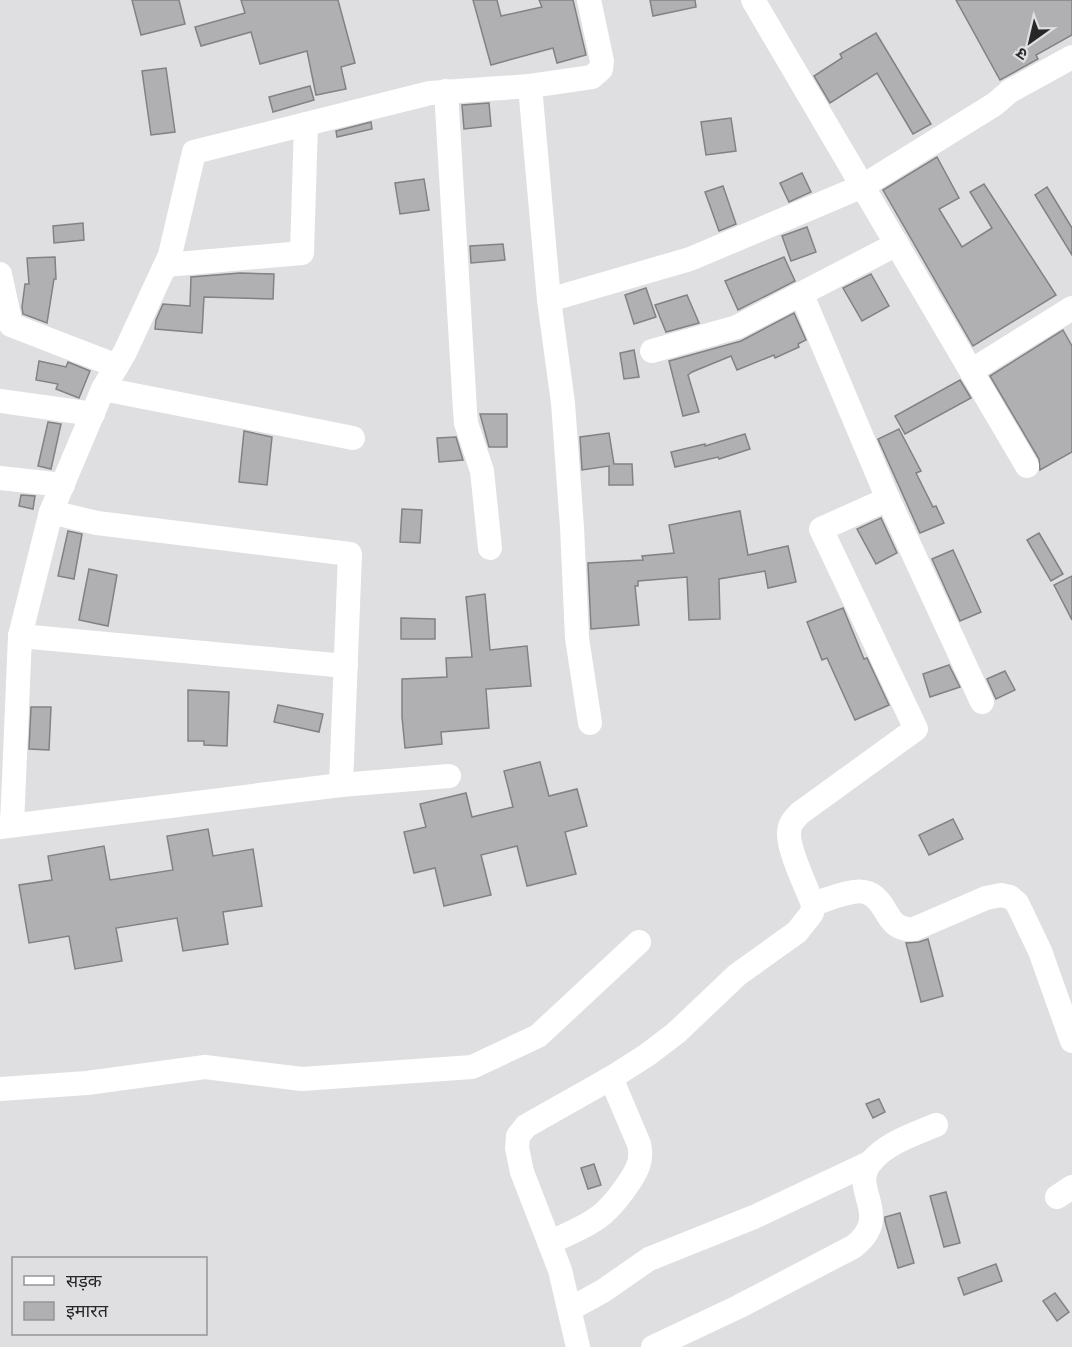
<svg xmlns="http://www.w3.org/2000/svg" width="1072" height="1347" viewBox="0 0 1072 1347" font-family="'Playfair Display','Noto Sans Devanagari',serif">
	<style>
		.building { fill: #b0b0b2; stroke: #828184; stroke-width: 1.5 }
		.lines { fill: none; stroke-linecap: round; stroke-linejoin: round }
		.minor { stroke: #fff; stroke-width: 24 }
	</style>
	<rect width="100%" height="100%" fill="#dfdee1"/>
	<g class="building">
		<path d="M132 0H179L185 24 141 35Z"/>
		<path d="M241 0H338L355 63 341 67 346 89 316 95 307 51 260 64 251 32 201 46 195 27 245 13Z"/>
		<path d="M473 0H497L501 16 542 7 539 0H573L586 55 557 63 553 48 491 65Z"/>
		<path d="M650 0H695L696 7 653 16Z"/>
		<path d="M956 0H1072V35L1036 55 1038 59 1000 80Z"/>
		<path d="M876 33 931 124 913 134 877 73 830 103 814 76 842 58 840 54Z"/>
		<path d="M166 68 175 132 151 135 142 71Z"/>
		<path d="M310 86 314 100 273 112 269 97Z"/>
		<path d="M489 103 491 126 464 129 462 105Z"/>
		<path d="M731 118 736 151 706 155 701 122Z"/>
		<path d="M371 122 372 129 337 137 336 131Z"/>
		<path d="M937 157 959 198 939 209 962 247 992 228 970 192 984 184 1056 295 973 346 883 190Z"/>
		<path d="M802 173 811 192 789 202 780 183Z"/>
		<path d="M424 179 429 210 400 214 395 183Z"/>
		<path d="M723 186 736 224 719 231 705 192Z"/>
		<path d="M1047 187 1072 228V255L1035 195Z"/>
		<path d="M83 223 84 240 54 243 53 226Z"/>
		<path d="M807 227 816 252 791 261 782 236Z"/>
		<path d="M503 244 505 260 471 263 470 246Z"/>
		<path d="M55 257 56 279H54L47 323 23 314 22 307 25 284H29L27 258Z"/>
		<path d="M784 257 795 281 738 310 725 281Z"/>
		<path d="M240 273 274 274 273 299 204 297 202 333 155 329 156 320 163 304 190 306 191 277Z"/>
		<path d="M871 274 889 306 862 321 843 288Z"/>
		<path d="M646 288 656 317 634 324 625 295Z"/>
		<path d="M687 295 699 323 666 332 655 305Z"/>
		<path d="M794 313 806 340 798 344 799 347 775 358 774 355 737 370 731 356 692 372 688 375 699 412 683 416 669 361 741 341Z"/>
		<path d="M1063 330 1072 346V452L1040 470 1039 459 990 376Z"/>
		<path d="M634 350 639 377 624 379 620 353Z"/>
		<path d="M39 361 66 367 68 362 90 371 79 398 56 389 58 384 36 380Z"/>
		<path d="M960 380 971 398 905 434 895 416Z"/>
		<path d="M480 414H507V447H489Z"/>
		<path d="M48 422 61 424 51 469 38 466Z"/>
		<path d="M899 429 921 471 916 473 933 507 936 506 944 523 920 533 878 439Z"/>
		<path d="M244 431 272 437 267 485 239 482Z"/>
		<path d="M609 433 614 464H632L633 485H609V466L582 470 580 437Z"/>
		<path d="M745 434 750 449 719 459 718 457 675 467 671 452 705 444V446Z"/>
		<path d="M456 437 463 460 439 462 437 438Z"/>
		<path d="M21 495 35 496 33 509 19 506Z"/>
		<path d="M402 509 422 510 420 543 400 542Z"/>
		<path d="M740 511 748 555 788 546 796 582 768 588 765 571 719 579 720 619 689 620 687 577 638 581V586H635L639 625 591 629 588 563 643 560 642 556 674 553 669 525Z"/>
		<path d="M881 518 897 553 876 564 857 529Z"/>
		<path d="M68 531 82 534 74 579 58 576Z"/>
		<path d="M1039 533 1063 574 1051 581 1027 540Z"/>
		<path d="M953 550 981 612 960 621 932 559Z"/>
		<path d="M89 569 117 575 108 626 79 620Z"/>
		<path d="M1072 576V620L1054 585Z"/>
		<path d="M485 594 490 650 527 646 531 686 486 689 489 728 441 732 442 744 405 748 402 717V679L447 677 446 658 472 657 466 597Z"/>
		<path d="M843 608 864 659 867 658 889 705 855 720 827 658 822 660 807 622Z"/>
		<path d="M401 618 435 619V639H401Z"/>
		<path d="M949 665 960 687 930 697 923 674Z"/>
		<path d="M1005 671 1015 690 996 699 987 679Z"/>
		<path d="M188 690 229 692 227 746 204 745V741H188Z"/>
		<path d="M278 705 323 714 319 732 274 722Z"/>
		<path d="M31 707H51L49 750 29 749Z"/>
		<path d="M540 762 549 796 577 789 587 826 565 832 576 874 527 886 517 846 481 855 491 895 444 906 435 868 414 873 404 832 426 827 420 804 466 793 472 817 513 807 504 771Z"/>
		<path d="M953 819 963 839 929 855 919 835Z"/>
		<path d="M208 829 213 856 253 849 262 906 223 912 228 944 183 951 177 918 116 928 122 961 75 969 69 936 29 943 19 885 52 880 48 856 104 846 110 880 173 870 167 836Z"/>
		<path d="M928 939 943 996 921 1002 906 943 919 942Z"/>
		<path d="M879 1099 885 1112 873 1118 866 1104Z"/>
		<path d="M594 1164 601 1185 588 1189 581 1168Z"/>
		<path d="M946 1192 960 1243 944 1247 930 1196Z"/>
		<path d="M900 1213 914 1263 898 1268 885 1221V1217Z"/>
		<path d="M996 1264 1002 1281 964 1295 958 1278Z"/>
		<path d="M1055 1293 1069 1312 1057 1321 1043 1301Z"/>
	</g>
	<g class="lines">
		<g class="minor">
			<path d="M753 0 1027 466"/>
			<path d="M530 86 549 300 563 403 572 527 577 638 590 723"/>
			<path d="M446 91 465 410 466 423 482 471 490 548"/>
			<path d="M166 265 302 253 306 124"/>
			<path d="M0 274 11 325 117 366"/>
			<path d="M802 295 888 499 982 702"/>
			<path d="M549 300 690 259 863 186 995 104 1010 91 1072 57"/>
			<path d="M652 351 737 327 897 244"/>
			<path d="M971 371 1072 308"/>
			<path d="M103 389 353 438"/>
			<path d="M0 401 93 414"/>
			<path d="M0 478 63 485"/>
			<path d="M51 512 97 523 350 554 341 785"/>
			<path d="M20 636 346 666"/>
			<path d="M12 825 20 636 51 512 103 389 125 352 170 255 194 152 430 93 530 86 592 77 601 69 602 61 589 0"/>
			<path d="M0 827 341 785 449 776"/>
			<path d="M813 904C827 900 855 887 868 893 889 901 885 932 914 929L986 898 1001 895 1010 897 1017 903 1040 951 1072 1041"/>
			<path d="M0 1089 87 1083 205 1067 302 1079 472 1067 538 1036 639 942"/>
			<path d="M1057 1197 1072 1187"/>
			<path d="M550 1243C568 1233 592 1225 607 1210 615 1202 622 1193 628 1184 637 1171 643 1160 639 1144L611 1078"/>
			<path d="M570 1309 603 1291 649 1259 754 1217 869 1163"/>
			<path d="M578 1347 560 1270 522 1172 517 1148 518 1136 526 1126 611 1078 647 1055 676 1033 737 975 797 932 812 913 813 904C806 887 788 849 789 833 789 824 794 819 800 813L916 729 821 529 888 499"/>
			<path d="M653 1347 738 1307 853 1247C895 1215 848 1189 871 1162 886 1143 915 1134 936 1125"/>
		</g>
	</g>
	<rect x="12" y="1257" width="195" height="78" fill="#dfdee1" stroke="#959597" stroke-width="1.5"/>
	<rect x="24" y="1276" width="30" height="9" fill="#ffffff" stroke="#959597" stroke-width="1.5"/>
	<text x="66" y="1287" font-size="18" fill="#272728">सड़क</text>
	<rect x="24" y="1302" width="30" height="18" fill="#b0b0b2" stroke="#959597" stroke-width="1.5"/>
	<text x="66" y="1317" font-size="18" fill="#272728">इमारत</text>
	<g transform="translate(1030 42) rotate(214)" stroke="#dfdee1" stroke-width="4.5" paint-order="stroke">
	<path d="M0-4.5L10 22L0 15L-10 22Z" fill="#272728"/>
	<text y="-9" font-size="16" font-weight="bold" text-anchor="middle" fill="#272728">उ</text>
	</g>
</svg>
